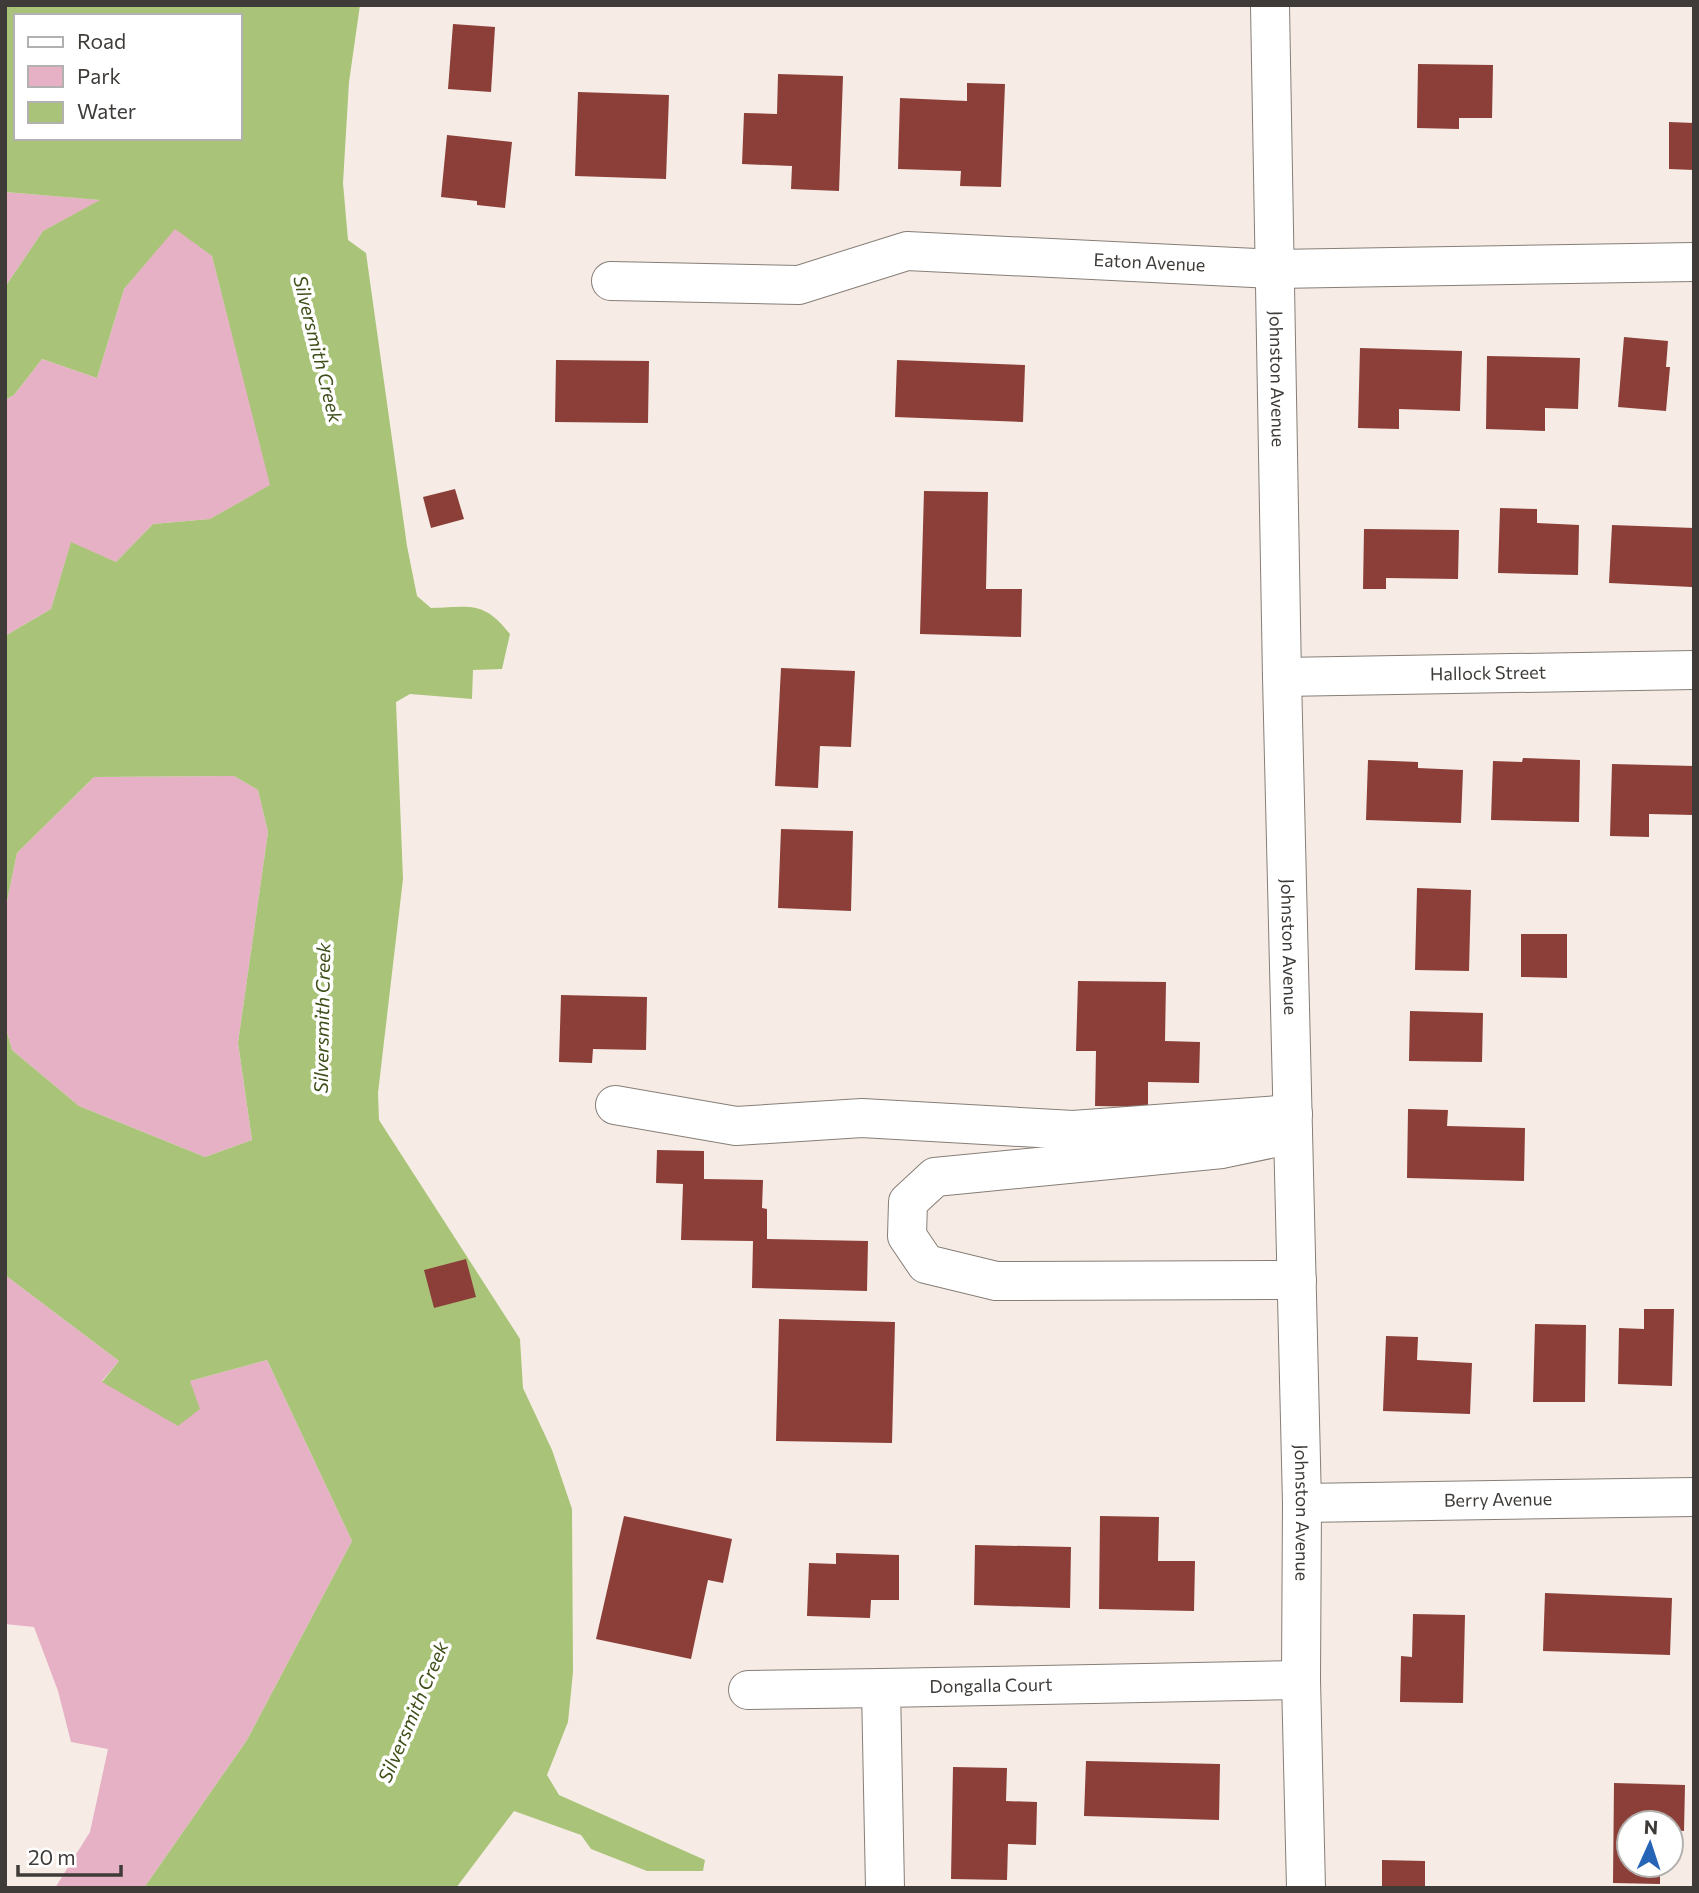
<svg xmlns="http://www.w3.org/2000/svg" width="1699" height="1893" viewBox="0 0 1699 1893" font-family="Commissioner,sans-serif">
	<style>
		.green { fill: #e6b1c5 }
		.water { fill: #a9c479; fill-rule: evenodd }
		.building { fill: #8b3f38 }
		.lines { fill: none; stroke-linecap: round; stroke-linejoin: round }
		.minor-casing { stroke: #867e77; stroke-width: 40 }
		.minor { stroke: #fff; stroke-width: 38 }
		.labels { text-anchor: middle; stroke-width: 7; stroke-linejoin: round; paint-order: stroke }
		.street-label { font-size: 18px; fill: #3f3b38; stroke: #fff }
		.water-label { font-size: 19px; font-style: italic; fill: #3e4f19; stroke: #fff }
	</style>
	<rect width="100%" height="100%" fill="#f6ece5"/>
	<g class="green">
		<path d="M5 192 101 200 43 231 5 287Z"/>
		<path d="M175 228 212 256 271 485 210 519 153 524 116 562 71 543 51 609 5 636V400L14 395 42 359 97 378 124 289Z"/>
		<path d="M234 776 258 790 268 832 238 1043 252 1140 205 1157 79 1106 12 1050 5 1025V911L17 853 94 777Z"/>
		<path d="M5 1275 119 1361 102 1381H190L267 1360 352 1541 247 1740 144 1888H55L90 1832 108 1749 71 1742 58 1691 34 1627 5 1624Z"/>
	</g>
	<path class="water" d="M5 5H360L349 82 343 183 348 240 366 253 407 546 417 596 431 608C471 607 483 600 510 634L502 669 473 670 472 699 410 694 396 702 403 879 378 1093 379 1120 520 1339 523 1388 552 1450 572 1509 573 1672 568 1722 547 1775 559 1795 705 1860 703 1871H647L591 1849 581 1835 514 1811 456 1888H144L247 1740 352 1541 267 1360 190 1381 200 1409 178 1426 102 1382 119 1361 5 1275V1025L12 1050 79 1106 205 1157 252 1140 238 1043 268 832 258 790 234 776 94 777 17 853 5 911V636L51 609 71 542 116 562 153 524 210 519 270 485 212 256 175 229 124 289 97 378 42 359 14 395 5 400V287L43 231 100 200 5 192ZM16 16H240V138H16Z"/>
	<g class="building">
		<path d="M453 24 495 27 491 92 448 89Z"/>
		<path d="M1418 64 1493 65 1492 118H1459V129L1417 128Z"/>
		<path d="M778 74 843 76 839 191 791 189 792 166 742 164 744 113 777 114Z"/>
		<path d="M967 83 1005 84 1001 187 960 186 961 171 898 169 900 98 967 101Z"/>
		<path d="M578 92 669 95 666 179 575 176Z"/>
		<path d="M1669 122 1694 123V170L1669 169Z"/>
		<path d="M447 135 512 142 505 208 477 205V201L441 197Z"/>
		<path d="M1624 337 1668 341 1666 367H1670L1666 411 1618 407Z"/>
		<path d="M1360 348 1462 351 1460 411 1399 409V429L1358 428Z"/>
		<path d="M1487 356 1580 358 1578 409 1545 408V431L1486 429Z"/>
		<path d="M556 360 649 361 648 423 555 422Z"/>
		<path d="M897 360 1025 365 1023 422 895 417Z"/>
		<path d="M455 489 464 519 431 528 423 497Z"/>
		<path d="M924 491 988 492 986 589H1022L1021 637 920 634Z"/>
		<path d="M1500 508 1537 509V523L1579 525 1578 575 1498 573Z"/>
		<path d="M1612 525 1694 528 1692 587 1609 583Z"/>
		<path d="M1364 529 1459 530 1458 579 1386 578V589H1363Z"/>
		<path d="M781 668 855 671 851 747 820 746 818 788 775 786Z"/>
		<path d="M1523 758 1580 760 1579 822 1491 820 1493 761 1522 762Z"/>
		<path d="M1368 760 1418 762V768L1463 770 1461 823 1366 820Z"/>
		<path d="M1612 764 1694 766V815L1649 814V837L1610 836Z"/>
		<path d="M781 829 853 831 851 911 778 908Z"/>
		<path d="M1417 888 1471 890 1469 971 1415 970Z"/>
		<path d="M1521 934H1567V978L1521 977Z"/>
		<path d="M1078 981 1166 982 1165 1041 1200 1042 1199 1083 1148 1082V1107L1095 1106 1096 1051H1076Z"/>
		<path d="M561 995 647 997 646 1050 593 1049 592 1063 559 1062Z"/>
		<path d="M1410 1011 1483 1013 1482 1062 1409 1061Z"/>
		<path d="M1408 1109 1448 1110 1447 1126 1525 1128 1524 1181 1407 1178Z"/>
		<path d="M657 1150 704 1151V1179L763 1180 762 1208 767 1209V1239L868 1241 867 1291 752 1288 753 1241 681 1240 683 1184 656 1183Z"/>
		<path d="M466 1259 476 1297 434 1308 424 1270Z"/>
		<path d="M1644 1309H1674L1672 1386 1618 1384 1619 1328 1644 1329Z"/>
		<path d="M779 1319 895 1322 892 1443 776 1441Z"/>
		<path d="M1535 1324 1586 1325 1585 1402H1533Z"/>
		<path d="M1386 1336 1418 1337 1417 1360 1472 1363 1470 1414 1383 1411Z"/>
		<path d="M624 1516 732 1539 723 1583 708 1580 691 1659 596 1639Z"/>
		<path d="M1100 1516 1159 1517 1158 1561H1195L1194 1611 1099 1609Z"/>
		<path d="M975 1545 1071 1547 1070 1608 974 1605Z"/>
		<path d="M836 1553 899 1555V1600H871L870 1618 807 1616 809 1563 836 1564Z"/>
		<path d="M1545 1593 1672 1598 1670 1655 1543 1651Z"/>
		<path d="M1413 1614 1465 1615 1463 1703 1400 1702 1401 1656 1412 1657Z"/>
		<path d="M1086 1761 1220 1764 1219 1820 1084 1816Z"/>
		<path d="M953 1767 1007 1768 1006 1801 1037 1802 1036 1845 1008 1844 1007 1880 951 1879Z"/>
		<path d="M1614 1783 1685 1785 1684 1831 1671 1830V1823H1629V1865H1660V1884L1613 1883Z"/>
		<path d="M1382 1860 1425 1861V1888H1382Z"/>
	</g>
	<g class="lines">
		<defs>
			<g id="minor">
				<path id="s1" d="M1270 5 1282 677 1302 1503 1301 1680 1306 1888"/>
				<path id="s2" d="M611 281 799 285 907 251 1275 269 1694 262"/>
				<path id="s3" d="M1282 677 1694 670"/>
				<path d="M615 1105 736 1126 862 1118 1073 1130 1293 1114"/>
				<path d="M1293 1134 1222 1149 935 1177 908 1202 907 1236 926 1264 996 1281 1297 1280"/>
				<path id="s4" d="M1302 1503 1694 1497"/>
				<path d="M748 1690 881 1688"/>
				<path id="s5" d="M885 1888 881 1688 1301 1680"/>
			</g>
		</defs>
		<use href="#minor" class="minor-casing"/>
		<use href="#minor" class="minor"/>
	</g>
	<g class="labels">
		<g class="street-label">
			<text dy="6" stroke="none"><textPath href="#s2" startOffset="544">Eaton Avenue</textPath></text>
			<text dy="6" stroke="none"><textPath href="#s1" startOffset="374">Johnston Avenue</textPath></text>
			<text dy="6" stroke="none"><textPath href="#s3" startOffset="206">Hallock Street</textPath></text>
			<text dy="6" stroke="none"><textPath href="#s1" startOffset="942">Johnston Avenue</textPath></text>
			<text dy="6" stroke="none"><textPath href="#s4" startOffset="196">Berry Avenue</textPath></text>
			<text dy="6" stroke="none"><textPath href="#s1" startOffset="1508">Johnston Avenue</textPath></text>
			<text dy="6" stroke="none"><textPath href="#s5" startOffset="310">Dongalla Court</textPath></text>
		</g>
		<g class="water-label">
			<text transform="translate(318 349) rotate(76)" y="7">Silversmith Creek</text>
			<text transform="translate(322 1018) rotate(-89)" y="7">Silversmith Creek</text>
			<text transform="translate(413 1712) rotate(-67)" y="7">Silversmith Creek</text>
		</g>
	</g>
	<rect width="1699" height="1893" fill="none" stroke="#3f3b38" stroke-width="14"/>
	<rect x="14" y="14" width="228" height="126" fill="#ffffff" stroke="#b2b1af" stroke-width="2"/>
	<rect x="28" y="37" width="35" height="10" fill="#ffffff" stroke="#b2b1af" stroke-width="2"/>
	<text x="77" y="49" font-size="21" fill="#3f3b38">Road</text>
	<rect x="28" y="66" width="35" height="21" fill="#e6b1c5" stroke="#b2b1af" stroke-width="2"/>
	<text x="77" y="84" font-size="21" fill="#3f3b38">Park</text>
	<rect x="28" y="102" width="35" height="21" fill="#a9c479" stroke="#b2b1af" stroke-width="2"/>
	<text x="77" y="119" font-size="21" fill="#3f3b38">Water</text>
	<g transform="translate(1650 1844) rotate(3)"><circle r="33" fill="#ffffff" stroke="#b2b1af" stroke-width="2"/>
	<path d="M0-5L12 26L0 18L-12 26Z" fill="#2564b6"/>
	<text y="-10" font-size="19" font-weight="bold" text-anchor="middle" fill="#3f3b38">N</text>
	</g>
	<path d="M18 1865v10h103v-10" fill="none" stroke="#3f3b38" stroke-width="3.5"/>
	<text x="28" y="1865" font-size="21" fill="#3f3b38" stroke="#ffffff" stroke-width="5" paint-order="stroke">20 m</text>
</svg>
